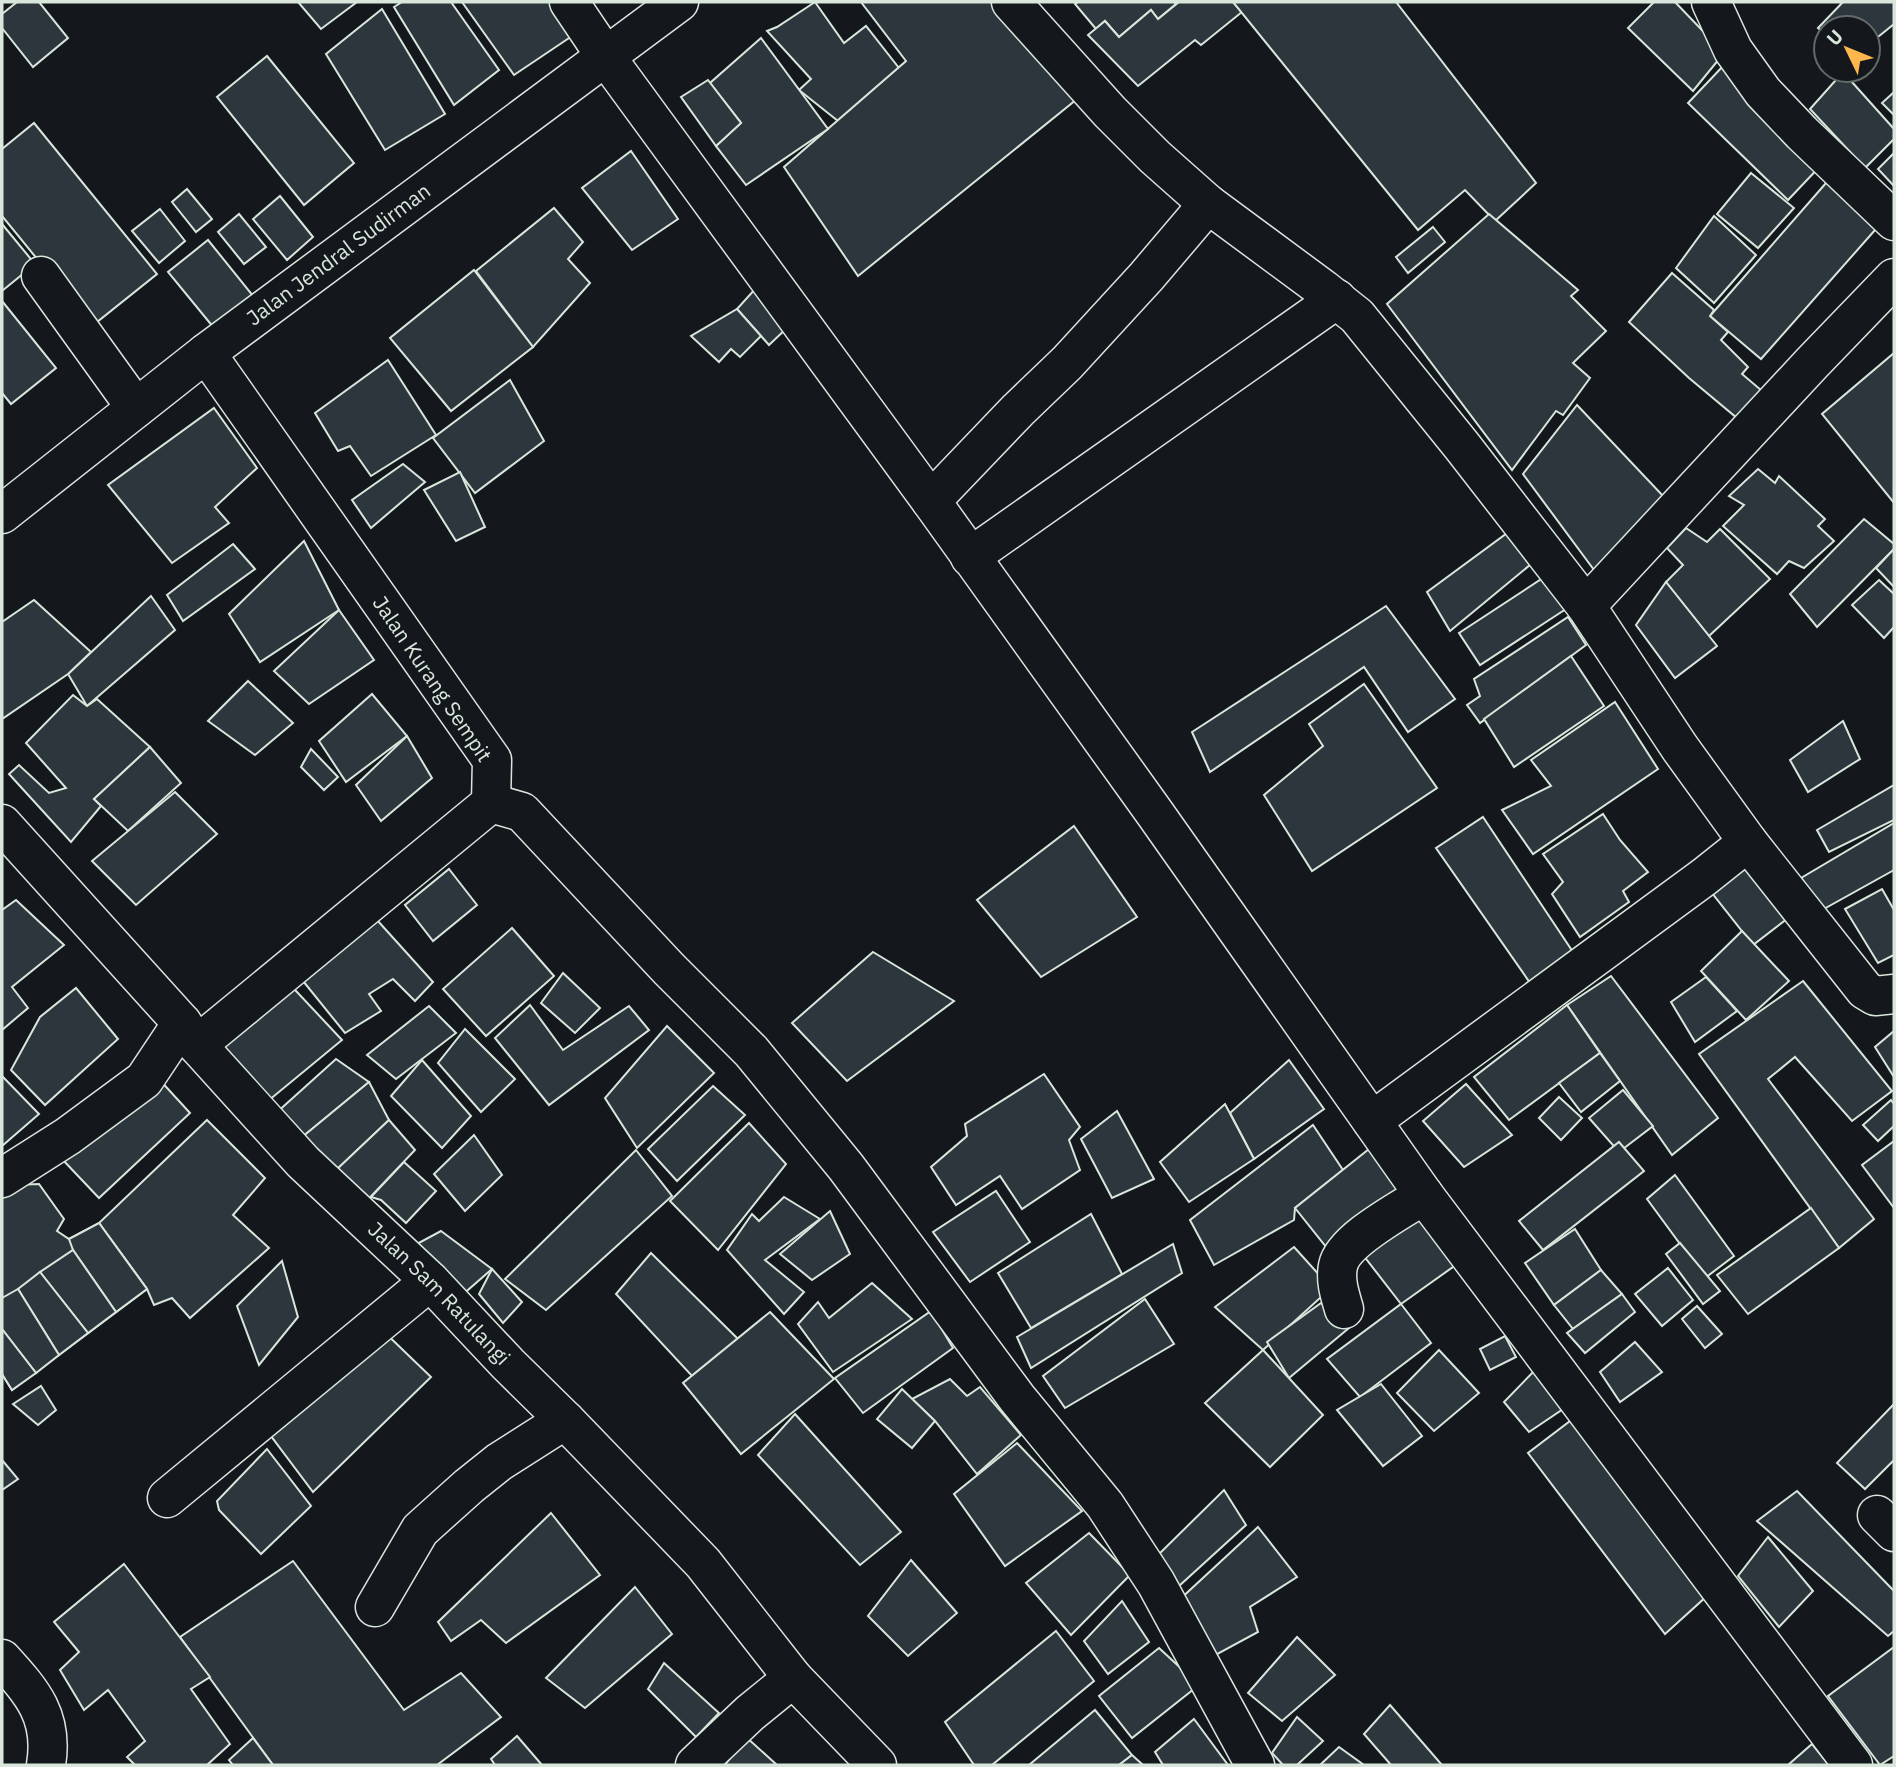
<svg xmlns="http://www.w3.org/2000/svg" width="1896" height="1767" viewBox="0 0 1896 1767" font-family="'IBM Plex Sans',sans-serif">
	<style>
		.building { fill: #2c363c; stroke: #d8e6dc; stroke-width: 2 }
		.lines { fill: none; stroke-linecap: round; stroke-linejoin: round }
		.minor-casing { stroke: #d8e6dc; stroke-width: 41 }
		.minor { stroke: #14181c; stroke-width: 38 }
		.labels { text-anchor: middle; stroke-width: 5; stroke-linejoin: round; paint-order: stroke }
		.street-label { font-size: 21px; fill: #d8e6dc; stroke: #14181c }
	</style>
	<rect width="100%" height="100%" fill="#14181c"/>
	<g class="building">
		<path d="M17 2H39L68 38 33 67 2 28V14Z"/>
		<path d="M298 2H357L321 29Z"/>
		<path d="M402 2H451L499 70 454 105 394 7Z"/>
		<path d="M462 2H563L581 30 514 75Z"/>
		<path d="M815 2 844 43 866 26 899 68 838 121 799 90 811 79 767 31 777 27Z"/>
		<path d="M861 2H991L1087 91 858 276 784 167 906 61Z"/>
		<path d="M1078 2H1174L1176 4 1158 19 1151 10 1119 37 1105 21 1096 29 1075 4Z"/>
		<path d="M1179 2H1233L1242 12 1201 45 1195 40 1138 86 1088 35 1105 21 1119 37 1151 10 1158 19Z"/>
		<path d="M1233 2H1396L1536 183 1495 221 1465 190 1418 230Z"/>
		<path d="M1654 2H1675L1724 53 1693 91 1628 28Z"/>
		<path d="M1843 2H1894V24L1868 45V28H1826V35L1818 28Z"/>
		<path d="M382 9 445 114 385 150 326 54Z"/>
		<path d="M761 38 828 129 746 185 716 146 741 123 710 83Z"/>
		<path d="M267 56 354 163 304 205 217 97Z"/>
		<path d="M1725 64 1825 161 1788 200 1688 103Z"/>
		<path d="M1843 72 1894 129V139L1865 168 1810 109Z"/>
		<path d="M708 80 741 123 716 146 681 97Z"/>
		<path d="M1894 92V115L1882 103Z"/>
		<path d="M34 123 157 274 92 326 2 216V149Z"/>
		<path d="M631 151 678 219 632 250 582 188Z"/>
		<path d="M1894 153V186L1878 169Z"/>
		<path d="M1751 173 1794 208 1758 248 1717 214Z"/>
		<path d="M1833 175 1883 221 1761 359 1710 316Z"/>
		<path d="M187 189 212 219 196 232 172 202Z"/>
		<path d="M280 196 313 237 287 260 253 219Z"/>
		<path d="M554 208 583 242 568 259 590 283 533 347 476 271Z"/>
		<path d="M160 209 185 241 159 263 132 231Z"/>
		<path d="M239 214 266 247 244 264 218 232Z"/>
		<path d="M1489 214 1578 290 1571 296 1606 331 1573 363 1590 378 1563 415 1556 411 1512 470 1387 304Z"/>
		<path d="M1714 216 1756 255 1714 303 1676 268Z"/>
		<path d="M2 224 35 264 2 291Z"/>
		<path d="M1433 227 1445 242 1408 273 1396 257Z"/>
		<path d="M208 240 254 297 214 328 168 272Z"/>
		<path d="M474 270 533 347 451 411 390 338Z"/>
		<path d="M1672 273 1714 310 1710 316 1728 332 1721 340 1748 367 1742 374 1768 396 1743 423 1689 378 1629 322Z"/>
		<path d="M756 288 788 327 769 345 737 309Z"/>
		<path d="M2 301 56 368 11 404 2 393Z"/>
		<path d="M737 309 761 336 740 357 731 349 719 362 691 336Z"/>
		<path d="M1894 353V503L1822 414Z"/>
		<path d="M388 360 436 435 371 476 350 446 338 451 315 413Z"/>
		<path d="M510 380 544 441 475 493 433 438Z"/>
		<path d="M1577 405 1665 498 1597 574 1523 474Z"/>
		<path d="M214 408 257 468 215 507 229 523 172 563 108 485Z"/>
		<path d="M403 464 425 482 371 528 352 500Z"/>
		<path d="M1758 469 1775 483 1779 476 1825 519 1818 526 1834 541 1804 568 1789 561 1777 574 1723 526 1744 505 1729 496Z"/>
		<path d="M460 472 485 527 456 541 424 490Z"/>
		<path d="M1864 519 1894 544V549L1817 627 1790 594Z"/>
		<path d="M1514 528 1536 560 1450 631 1427 592Z"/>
		<path d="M1686 528 1707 542 1720 529 1770 579 1709 636 1666 582 1683 565 1667 548Z"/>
		<path d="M304 541 339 610 260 662 229 614Z"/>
		<path d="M233 544 255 569 183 621 167 595Z"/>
		<path d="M1894 549V587L1876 568Z"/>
		<path d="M1549 574 1569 607 1480 665 1459 633Z"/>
		<path d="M1879 580 1894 594V627L1884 638 1852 605Z"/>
		<path d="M1666 582 1717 646 1675 678 1636 625Z"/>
		<path d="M151 596 175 630 87 706 68 674Z"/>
		<path d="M34 600 91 652 68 674 2 719V622Z"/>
		<path d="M1386 606 1455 699 1408 732 1364 667 1210 772 1192 732Z"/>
		<path d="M339 610 374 660 309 704 274 671Z"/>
		<path d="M1568 617 1586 645 1480 723 1467 705 1480 696 1474 679Z"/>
		<path d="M1571 656 1604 706 1514 767 1484 719Z"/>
		<path d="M248 681 293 723 255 755 208 721Z"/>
		<path d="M1364 684 1437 788 1312 871 1264 795 1323 746 1309 724Z"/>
		<path d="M372 694 407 736 346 782 319 741Z"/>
		<path d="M73 695 87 706 97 699 150 747 94 799 101 806 71 842 9 774 19 765 49 793 66 788 26 743Z"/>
		<path d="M1615 702 1658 769 1533 854 1502 810 1551 786 1531 760Z"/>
		<path d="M1843 721 1860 759 1808 792 1790 760Z"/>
		<path d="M407 736 432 778 381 821 356 785Z"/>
		<path d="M150 747 181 783 128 831 94 799Z"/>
		<path d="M311 749 338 777 324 790 301 767Z"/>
		<path d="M1894 785V820L1829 852 1817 830Z"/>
		<path d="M175 792 217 834 136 905 92 861Z"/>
		<path d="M1603 814 1620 840 1648 872 1623 891 1629 902 1580 937 1552 894 1563 882 1543 854Z"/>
		<path d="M1483 817 1577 958 1535 990 1436 848Z"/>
		<path d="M1894 823V870L1822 910 1801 878Z"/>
		<path d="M1074 826 1137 917 1041 977 977 900Z"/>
		<path d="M1752 856 1796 912 1753 945 1708 888Z"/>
		<path d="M449 869 477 905 433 941 405 905Z"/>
		<path d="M1882 889 1894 910V955L1878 963 1845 909Z"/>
		<path d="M16 900 64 945 12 987 28 1008 2 1030V910Z"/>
		<path d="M368 910 433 982 415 1001 393 979 369 994 381 1011 345 1033 299 976Z"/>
		<path d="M512 928 554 976 486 1036 443 989Z"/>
		<path d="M1742 931 1789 981 1746 1020 1701 971Z"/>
		<path d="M873 952 954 1001 847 1081 792 1023Z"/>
		<path d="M563 973 600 1008 575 1033 541 1003Z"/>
		<path d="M282 976 342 1040 268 1101 205 1040Z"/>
		<path d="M1611 976 1718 1118 1672 1155 1567 1005Z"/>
		<path d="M1706 977 1737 1011 1695 1042 1671 1002Z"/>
		<path d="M1803 981 1892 1091 1852 1121 1795 1057 1768 1079 1874 1219 1839 1248 1699 1054Z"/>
		<path d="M76 988 118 1039 45 1105 11 1070 40 1017Z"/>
		<path d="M530 1005 563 1050 629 1006 649 1030 549 1105 495 1038Z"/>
		<path d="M1567 1005 1600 1053 1509 1120 1474 1077Z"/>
		<path d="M429 1006 456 1033 396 1079 367 1055Z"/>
		<path d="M667 1026 714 1073 637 1148 605 1098Z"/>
		<path d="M465 1029 515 1079 481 1112 438 1063Z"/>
		<path d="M1894 1031V1077L1875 1047Z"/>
		<path d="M1600 1053 1620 1081 1581 1112 1559 1083Z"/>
		<path d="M336 1059 369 1082 301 1138 275 1114Z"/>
		<path d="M422 1060 471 1116 442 1148 391 1096Z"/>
		<path d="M1289 1060 1324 1109 1254 1159 1230 1113Z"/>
		<path d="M1044 1074 1080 1127 1069 1140 1080 1170 1022 1209 1000 1176 956 1205 931 1167 967 1136 965 1124Z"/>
		<path d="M2 1076 39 1114 2 1146Z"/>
		<path d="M157 1077 190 1113 99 1198 62 1159Z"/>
		<path d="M369 1082 389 1120 334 1172 301 1138Z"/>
		<path d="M1466 1084 1512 1135 1464 1167 1423 1121Z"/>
		<path d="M713 1086 745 1115 677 1181 648 1149Z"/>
		<path d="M1623 1090 1653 1126 1619 1152 1589 1118Z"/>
		<path d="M1559 1097 1582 1118 1561 1140 1539 1118Z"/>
		<path d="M1891 1100 1894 1104V1126L1878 1141 1863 1125Z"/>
		<path d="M1225 1104 1254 1159 1189 1202 1160 1162Z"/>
		<path d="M1117 1111 1154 1179 1112 1198 1081 1139Z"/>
		<path d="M207 1120 265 1178 233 1215 269 1248 190 1318 172 1298 154 1305 147 1289 99 1223Z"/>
		<path d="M389 1120 415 1150 360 1208 334 1172Z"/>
		<path d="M749 1123 786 1164 718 1250 670 1201Z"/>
		<path d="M1313 1125 1343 1170 1295 1208 1294 1220 1214 1265 1190 1220Z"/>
		<path d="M474 1135 502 1175 465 1211 434 1174Z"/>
		<path d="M1894 1141V1208L1862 1165Z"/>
		<path d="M1619 1142 1644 1171 1543 1250 1519 1221Z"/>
		<path d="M1374 1145 1404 1197 1331 1253 1295 1208Z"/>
		<path d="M636 1150 672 1196 546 1310 505 1279Z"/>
		<path d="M404 1162 436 1191 406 1223 381 1200 371 1197Z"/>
		<path d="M1675 1175 1734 1256 1705 1278 1647 1199Z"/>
		<path d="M39 1184 64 1219 57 1231 69 1239 99 1223 147 1289 12 1390 2 1374V1191L13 1185Z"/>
		<path d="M996 1191 1030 1242 970 1282 933 1232Z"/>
		<path d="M784 1197 820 1219 765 1260 804 1292 784 1314 727 1250 752 1214 759 1221Z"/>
		<path d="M1811 1208 1839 1248 1748 1314 1717 1275Z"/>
		<path d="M830 1211 850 1254 812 1280 780 1254Z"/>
		<path d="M1091 1214 1122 1274 1031 1328 998 1273Z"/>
		<path d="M1422 1216 1467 1257 1401 1304 1360 1251Z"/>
		<path d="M99 1223 147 1289 116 1312 73 1250 69 1239Z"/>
		<path d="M1575 1229 1601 1270 1554 1305 1525 1263Z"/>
		<path d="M441 1231 492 1269 461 1296 413 1246Z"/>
		<path d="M1680 1243 1720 1291 1703 1304 1666 1254Z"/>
		<path d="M1173 1244 1182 1273 1031 1368 1017 1337Z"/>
		<path d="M1294 1247 1331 1288 1263 1350 1215 1307Z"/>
		<path d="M73 1250 116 1312 88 1333 40 1272Z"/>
		<path d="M651 1253 738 1339 692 1376 616 1294Z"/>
		<path d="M282 1261 298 1317 259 1365 237 1306Z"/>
		<path d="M1668 1268 1693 1300 1662 1326 1635 1294Z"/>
		<path d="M492 1269 522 1302 503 1323 479 1294Z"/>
		<path d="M1601 1270 1622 1294 1573 1329 1554 1305Z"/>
		<path d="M40 1272 88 1333 59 1355 18 1289Z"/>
		<path d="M872 1283 912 1319 833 1372 798 1324 818 1302 829 1318Z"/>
		<path d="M18 1289 59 1355 36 1373 2 1329V1298Z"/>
		<path d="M1622 1294 1635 1312 1585 1353 1567 1333Z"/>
		<path d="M1145 1299 1174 1344 1065 1408 1043 1376Z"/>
		<path d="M1321 1303 1349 1328 1289 1378 1267 1342Z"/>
		<path d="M1401 1304 1431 1343 1360 1397 1327 1359Z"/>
		<path d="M1697 1306 1722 1334 1705 1348 1682 1319Z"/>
		<path d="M931 1311 953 1348 863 1413 835 1378Z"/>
		<path d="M770 1312 834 1379 741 1454 683 1383Z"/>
		<path d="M378 1326 431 1377 313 1492 268 1432Z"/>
		<path d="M2 1329 36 1373 12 1390 2 1374Z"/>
		<path d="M1505 1336 1516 1357 1490 1370 1480 1349Z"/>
		<path d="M1635 1342 1662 1372 1620 1402 1600 1372Z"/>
		<path d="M1263 1350 1323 1415 1270 1467 1205 1403Z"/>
		<path d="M1439 1350 1479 1393 1434 1431 1397 1393Z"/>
		<path d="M1537 1368 1569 1405 1529 1432 1504 1402Z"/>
		<path d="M950 1379 967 1396 980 1387 1021 1435 977 1474 935 1421 912 1399Z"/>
		<path d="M1381 1384 1422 1436 1383 1466 1337 1410Z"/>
		<path d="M41 1386 56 1410 38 1425 13 1404Z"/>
		<path d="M902 1389 935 1421 912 1448 877 1419Z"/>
		<path d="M1894 1404V1460L1865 1489 1837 1463Z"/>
		<path d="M795 1414 901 1532 860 1565 758 1455Z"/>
		<path d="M1578 1415 1708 1595 1665 1634 1528 1453Z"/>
		<path d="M1017 1443 1082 1511 1005 1566 954 1494Z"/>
		<path d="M267 1449 311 1506 261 1554 219 1510 217 1501Z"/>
		<path d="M2 1460 18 1479 2 1490Z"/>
		<path d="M1224 1490 1246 1525 1179 1586 1156 1557Z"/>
		<path d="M1797 1491 1894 1591V1631L1888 1636 1757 1521Z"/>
		<path d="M551 1513 600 1575 506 1643 481 1620 451 1641 438 1622Z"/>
		<path d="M1258 1527 1297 1577 1250 1607 1258 1632 1210 1658 1177 1602Z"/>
		<path d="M1089 1533 1130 1575 1071 1635 1026 1583Z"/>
		<path d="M1768 1537 1813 1591 1779 1627 1738 1576Z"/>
		<path d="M911 1560 957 1613 908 1656 868 1616Z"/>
		<path d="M293 1561 404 1710 461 1673 501 1717 437 1765H273L180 1637Z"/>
		<path d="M124 1564 210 1677 191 1689 230 1744 207 1765H135L127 1757 145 1741 108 1690 84 1710 60 1670 79 1652 54 1622Z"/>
		<path d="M635 1587 672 1634 585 1708 546 1678Z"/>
		<path d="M1122 1601 1149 1642 1108 1674 1084 1641Z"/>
		<path d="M1056 1631 1094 1681 992 1765H974L945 1722Z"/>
		<path d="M1297 1637 1335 1675 1282 1721 1248 1693Z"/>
		<path d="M1894 1647V1756L1880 1765 1828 1696Z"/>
		<path d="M1159 1648 1199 1685 1132 1738 1099 1696Z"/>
		<path d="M664 1663 719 1713 696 1737 648 1689Z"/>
		<path d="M1390 1705 1442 1765H1391L1364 1734Z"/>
		<path d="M1095 1710 1132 1755 1119 1765H1029Z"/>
		<path d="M1297 1717 1323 1741 1297 1765H1283L1272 1753Z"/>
		<path d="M1194 1719 1228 1765H1163L1155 1752Z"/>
		<path d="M517 1736 542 1765H495L491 1759Z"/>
		<path d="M746 1737 777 1765H725Z"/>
		<path d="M253 1738 273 1765H233L229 1760Z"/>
		<path d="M1812 1744 1829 1765H1788Z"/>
		<path d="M1339 1747 1364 1765H1320Z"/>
		<path d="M1132 1755 1143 1765H1119Z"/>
	</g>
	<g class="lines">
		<defs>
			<g id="minor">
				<path d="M569 2 606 57 931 501 1154 812 1424 1195 1853 1765"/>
				<path d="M1011 2 1110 112 1155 157 1208 204 1323 289 1357 316 1462 446 1586 606 1680 748 1748 842 1704 877 1372 1121"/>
				<path d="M1711 2 1733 50 1763 92 1802 133 1894 221"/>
				<path d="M41 276 136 408"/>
				<path d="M931 501 1018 410 1067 363 1146 277 1208 204"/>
				<path id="s1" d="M2 514 206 353 679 2"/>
				<path d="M970 557 1337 299"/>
				<path d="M1586 606 1812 363 1894 278"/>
				<path d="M491 803 522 812 669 969 751 1051 846 1167 1017 1398 1105 1505 1156 1583 1255 1765"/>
				<path id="s2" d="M2 824 182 1023 197 1045 303 1162 430 1281 508 1364 565 1420 703 1563 793 1678 877 1765"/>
				<path d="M1748 842 1865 990 1875 996 1894 994"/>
				<path d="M197 1045 491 803 492 760 206 353"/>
				<path d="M2 1178 68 1136 144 1080 182 1023"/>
				<path d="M1344 1309C1340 1295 1335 1281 1338 1266 1343 1240 1401 1210 1424 1195"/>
				<path d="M167 1498 430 1281"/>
				<path d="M1877 1515 1894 1532"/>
				<path d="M375 1607 420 1530 469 1486 499 1462 565 1420"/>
				<path d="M2 1659C33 1693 54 1717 46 1765"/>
				<path d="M695 1765 750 1713 793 1678"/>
			</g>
		</defs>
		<use href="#minor" class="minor-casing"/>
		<use href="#minor" class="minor"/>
	</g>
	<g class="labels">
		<g class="street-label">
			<text dy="7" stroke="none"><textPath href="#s1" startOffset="425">Jalan Jendral Sudirman</textPath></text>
			<text transform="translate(432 679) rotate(56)" y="7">Jalan Kurang Sempit</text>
			<text dy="7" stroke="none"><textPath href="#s2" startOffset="642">Jalan Sam Ratulangi</textPath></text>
		</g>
	</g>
	<rect width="1896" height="1767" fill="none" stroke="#d8e6dc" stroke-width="7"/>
	<g transform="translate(1847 49) rotate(313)"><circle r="33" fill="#14181c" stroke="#626a69" stroke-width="2"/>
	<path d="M0-5L12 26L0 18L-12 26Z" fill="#ffb74d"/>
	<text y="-10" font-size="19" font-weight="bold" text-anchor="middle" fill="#d8e6dc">U</text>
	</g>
</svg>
